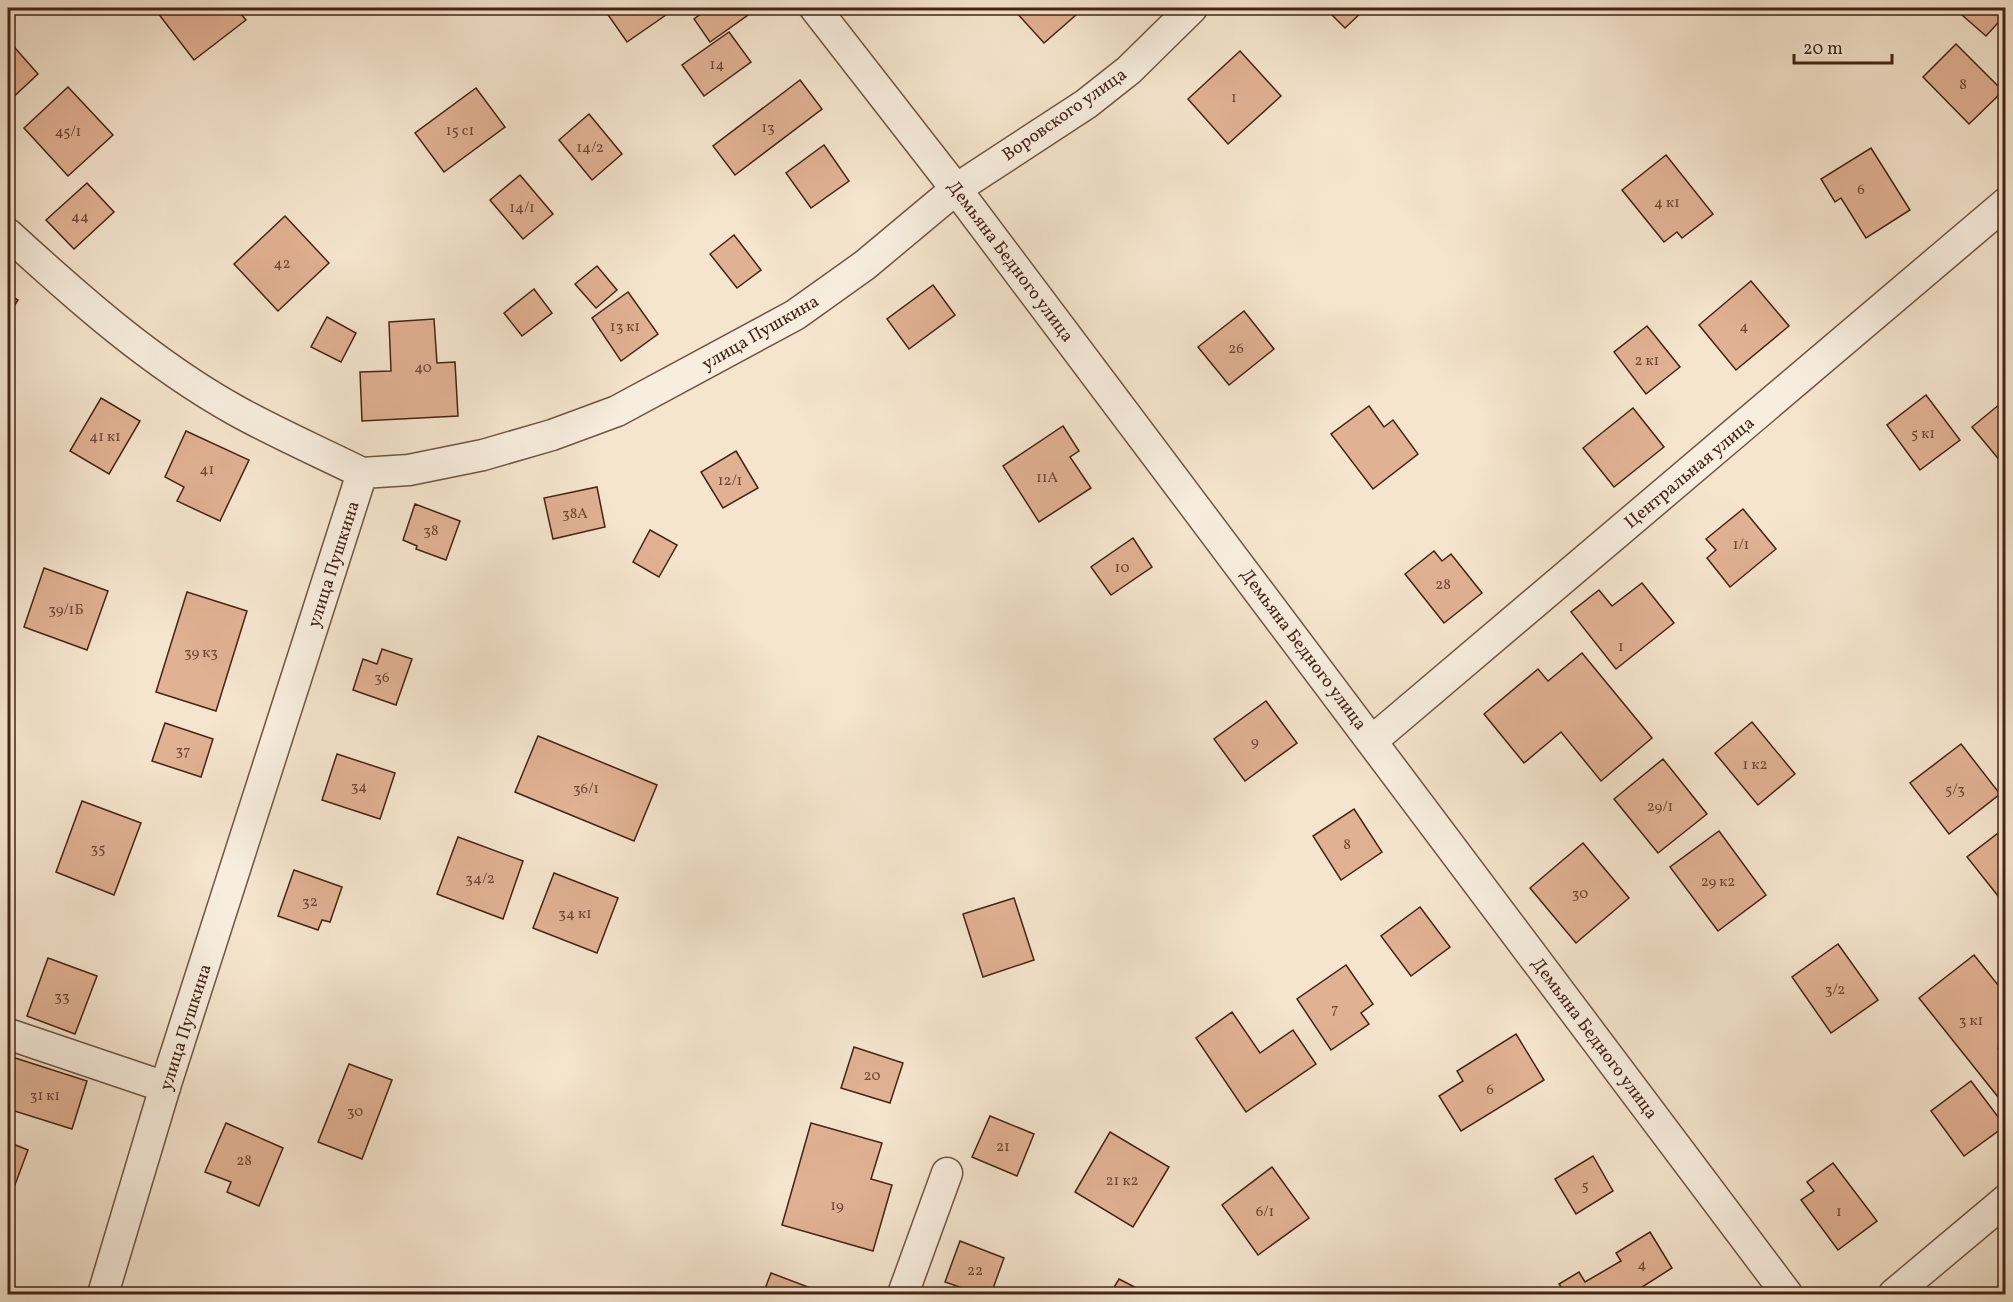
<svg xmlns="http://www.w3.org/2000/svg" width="2013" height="1302" viewBox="0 0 2013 1302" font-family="Vollkorn,serif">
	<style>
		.building { fill: #e1b193; stroke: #452315; stroke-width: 1.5 }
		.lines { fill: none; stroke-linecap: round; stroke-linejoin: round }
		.street-casing { stroke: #715443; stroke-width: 33 }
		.street { stroke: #f8eedf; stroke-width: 30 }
		.labels { text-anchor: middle; stroke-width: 6; stroke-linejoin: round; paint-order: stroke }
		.number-label { font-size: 15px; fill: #6c4634 }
		.street-label { font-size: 18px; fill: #452315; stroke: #f8eedf }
	</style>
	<rect width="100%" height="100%" fill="#f5e5ce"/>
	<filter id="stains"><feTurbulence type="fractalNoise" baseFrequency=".00333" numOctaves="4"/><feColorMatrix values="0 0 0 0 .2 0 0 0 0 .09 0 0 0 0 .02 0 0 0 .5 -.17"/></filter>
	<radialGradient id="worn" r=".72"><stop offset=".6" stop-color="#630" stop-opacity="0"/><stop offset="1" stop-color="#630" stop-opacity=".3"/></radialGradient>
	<g class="building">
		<path d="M154 8H236L246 20 194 60Z"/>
		<path d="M606 8H676L627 42 604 9Z"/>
		<path d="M709 8H742L748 15 710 42 694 19Z"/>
		<path d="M1019 8H1069L1076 15 1044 43 1015 11Z"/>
		<path d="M1325 8H1366L1345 28Z"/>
		<path d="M1954 8H2006V14L1986 36Z"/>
		<path d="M729 32 751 62 704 96 682 65Z"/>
		<path d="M8 40 38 74 8 102Z"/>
		<path d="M1956 44 2003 91 1969 124 1923 77Z"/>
		<path d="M1240 51 1281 96 1228 144 1188 99Z"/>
		<path d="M800 80 822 109 735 175 713 146Z"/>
		<path d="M68 87 113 135 68 176 24 128Z"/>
		<path d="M476 88 505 127 444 172 415 133Z"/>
		<path d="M589 114 622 154 592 180 559 140Z"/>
		<path d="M824 145 849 181 811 208 786 173Z"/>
		<path d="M1871 148 1910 210 1866 238 1841 198 1835 202 1821 179Z"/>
		<path d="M1666 155 1713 214 1682 238 1677 232 1664 242 1622 190Z"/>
		<path d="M520 175 553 214 523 239 490 200Z"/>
		<path d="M87 183 114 212 74 249 46 220Z"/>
		<path d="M285 216 329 263 278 311 234 264Z"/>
		<path d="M734 235 761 270 737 288 710 254Z"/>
		<path d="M597 266 617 290 596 308 575 284Z"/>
		<path d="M1751 281 1789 326 1736 370 1699 325Z"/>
		<path d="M933 285 955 315 909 349 887 319Z"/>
		<path d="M534 289 552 313 522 336 504 313Z"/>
		<path d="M628 292 658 334 621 361 592 318Z"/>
		<path d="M8 294 18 300 8 316Z"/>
		<path d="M1244 311 1274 349 1229 385 1198 347Z"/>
		<path d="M327 317 356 333 341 362 311 347Z"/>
		<path d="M434 319 437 363 455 362 458 416 362 421 360 372 391 371 389 322Z"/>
		<path d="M1647 326 1680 367 1646 394 1614 352Z"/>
		<path d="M1926 395 1960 440 1920 470 1887 425Z"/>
		<path d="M101 398 140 421 109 474 70 451Z"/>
		<path d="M2006 399V468L1972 427Z"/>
		<path d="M1369 406 1384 427 1393 420 1418 454 1373 489 1331 434Z"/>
		<path d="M1633 408 1664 447 1614 487 1583 448Z"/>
		<path d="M1063 426 1079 451 1070 457 1091 488 1039 522 1003 466Z"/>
		<path d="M186 431 249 460 220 521 177 501 184 487 165 477Z"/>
		<path d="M736 451 758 488 723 508 701 472Z"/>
		<path d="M597 487 605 527 553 539 544 498Z"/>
		<path d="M415 504 460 521 446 560 416 549 417 546 403 540Z"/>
		<path d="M1743 509 1776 549 1730 587 1707 558 1716 550 1706 539Z"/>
		<path d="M650 530 677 545 659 577 633 562Z"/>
		<path d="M1133 538 1152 567 1111 595 1091 567Z"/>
		<path d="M1434 551 1442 561 1451 554 1482 593 1444 623 1405 574Z"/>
		<path d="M44 568 108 591 87 650 24 627Z"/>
		<path d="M1642 583 1674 623 1616 669 1571 612 1599 590 1612 606Z"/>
		<path d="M187 592 247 611 216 711 156 692Z"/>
		<path d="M382 649 412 659 396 705 353 690 363 659 377 664Z"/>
		<path d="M1582 653 1652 738 1601 781 1561 732 1524 763 1484 714 1538 669 1548 681Z"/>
		<path d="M1266 701 1297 743 1245 781 1214 739Z"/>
		<path d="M1752 722 1795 774 1758 805 1715 753Z"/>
		<path d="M165 723 213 739 201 777 152 761Z"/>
		<path d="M538 736 657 785 634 841 515 792Z"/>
		<path d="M1961 744 2000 794 1949 834 1910 783Z"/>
		<path d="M337 754 395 773 380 819 322 800Z"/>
		<path d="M1663 759 1707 814 1658 853 1614 799Z"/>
		<path d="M82 801 141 823 114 895 56 872Z"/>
		<path d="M1354 809 1382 852 1341 880 1313 836Z"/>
		<path d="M2006 827V906L1967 857Z"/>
		<path d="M1719 831 1766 895 1718 931 1670 867Z"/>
		<path d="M458 837 523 861 503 919 437 894Z"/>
		<path d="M1583 843 1629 898 1576 943 1530 888Z"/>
		<path d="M294 870 342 887 330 922 322 920 318 930 278 916Z"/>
		<path d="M554 873 618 898 597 953 533 928Z"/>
		<path d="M1014 898 1034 960 983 977 963 914Z"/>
		<path d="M1420 907 1450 947 1411 976 1381 936Z"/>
		<path d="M1838 944 1878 1000 1831 1033 1792 977Z"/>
		<path d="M1974 955 2006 995V1042L1998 1048 2006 1057V1107L1919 998Z"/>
		<path d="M48 958 97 976 75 1034 27 1016Z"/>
		<path d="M1346 965 1373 1004 1361 1013 1369 1024 1331 1050 1297 999Z"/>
		<path d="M1232 1012 1260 1053 1293 1030 1316 1064 1246 1112 1196 1038Z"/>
		<path d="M1516 1034 1544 1080 1461 1131 1439 1096 1463 1081 1457 1071Z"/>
		<path d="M854 1047 903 1063 890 1103 841 1088Z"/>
		<path d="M9 1056 87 1081 72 1129 8 1109Z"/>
		<path d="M349 1064 392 1080 362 1159 318 1142Z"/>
		<path d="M1971 1081 2005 1126 1964 1156 1931 1111Z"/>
		<path d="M990 1116 1034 1134 1017 1176 972 1157Z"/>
		<path d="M226 1123 283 1148 259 1206 227 1192 231 1182 205 1172Z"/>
		<path d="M811 1123 882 1143 871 1179 892 1185 873 1251 782 1225Z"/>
		<path d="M1110 1132 1169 1167 1133 1227 1075 1192Z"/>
		<path d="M8 1142 28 1150 10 1198 8 1197Z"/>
		<path d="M1593 1156 1613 1191 1576 1214 1555 1179Z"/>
		<path d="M1833 1163 1877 1221 1838 1250 1801 1200 1814 1191 1807 1182Z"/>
		<path d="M1272 1167 1309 1218 1258 1255 1222 1205Z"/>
		<path d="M1650 1232 1672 1268 1642 1287 1646 1294H1566L1559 1284 1579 1272 1585 1282 1621 1261 1616 1253Z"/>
		<path d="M960 1241 1004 1258 991 1294H980L945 1282Z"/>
		<path d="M771 1273 824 1293 823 1294H763Z"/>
		<path d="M1119 1279 1148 1294H1110Z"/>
	</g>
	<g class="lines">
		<defs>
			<g id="street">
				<path d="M815 8 956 189 1787 1294"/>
				<path d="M8 234C78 298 151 363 235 410 276 433 320 452 362 473"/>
				<path d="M1373 740 2006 203"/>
				<path d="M8 1034 165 1087"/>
				<path d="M103 1294 165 1087 362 473 409 470 483 455 552 435 617 411 795 315 865 265 956 189 1086 104 1129 70 1192 8"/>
				<path d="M903 1294 947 1173"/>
				<path d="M1894 1294 2006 1200"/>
			</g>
		</defs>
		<use href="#street" class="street-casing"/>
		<use href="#street" class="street"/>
	</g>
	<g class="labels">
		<g class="number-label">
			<text x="717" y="69">14</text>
			<text x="1963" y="89">8</text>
			<text x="1234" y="102">1</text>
			<text x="768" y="132">13</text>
			<text x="460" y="135">15 с1</text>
			<text x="68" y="136">45/1</text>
			<text x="590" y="152">14/2</text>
			<text x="1861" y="194">6</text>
			<text x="1667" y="207">4 к1</text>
			<text x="522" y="212">14/1</text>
			<text x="80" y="221">44</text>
			<text x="282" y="268">42</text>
			<text x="625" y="331">13 к1</text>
			<text x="1744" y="331">4</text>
			<text x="1236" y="353">26</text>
			<text x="1647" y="365">2 к1</text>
			<text x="423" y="372">40</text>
			<text x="1923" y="438">5 к1</text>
			<text x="105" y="441">41 к1</text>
			<text x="207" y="474">41</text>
			<text x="1047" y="482">11А</text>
			<text x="730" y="485">12/1</text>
			<text x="575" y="518">38А</text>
			<text x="431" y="535">38</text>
			<text x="1741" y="549">1/1</text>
			<text x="1122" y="572">10</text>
			<text x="1443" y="589">28</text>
			<text x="66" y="614">39/1Б</text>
			<text x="1621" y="651">1</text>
			<text x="201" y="657">39 к3</text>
			<text x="382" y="682">36</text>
			<text x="1255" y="746">9</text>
			<text x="183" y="755">37</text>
			<text x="1755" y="769">1 к2</text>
			<text x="359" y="791">34</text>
			<text x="586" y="793">36/1</text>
			<text x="1955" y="794">5/3</text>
			<text x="1660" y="811">29/1</text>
			<text x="1347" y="849">8</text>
			<text x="98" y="853">35</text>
			<text x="480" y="883">34/2</text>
			<text x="1718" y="886">29 к2</text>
			<text x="1580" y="898">30</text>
			<text x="310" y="906">32</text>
			<text x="575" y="918">34 к1</text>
			<text x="1835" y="994">3/2</text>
			<text x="62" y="1001">33</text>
			<text x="1335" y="1013">7</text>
			<text x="1971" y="1025">3 к1</text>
			<text x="872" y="1080">20</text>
			<text x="1490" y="1094">6</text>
			<text x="45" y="1100">31 к1</text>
			<text x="355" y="1116">30</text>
			<text x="1003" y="1151">21</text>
			<text x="244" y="1165">28</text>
			<text x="1122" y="1185">21 к2</text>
			<text x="1585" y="1190">5</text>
			<text x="837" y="1210">19</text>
			<text x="1265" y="1216">6/1</text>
			<text x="1839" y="1216">1</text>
			<text x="1642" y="1269">4</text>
			<text x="975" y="1275">22</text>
		</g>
		<g class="street-label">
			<text transform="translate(1064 114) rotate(-35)" y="6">Воровского улица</text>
			<text transform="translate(1011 261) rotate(53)" y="6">Демьяна Бедного улица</text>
			<text transform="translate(760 332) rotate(-30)" y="6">улица Пушкина</text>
			<text transform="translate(1689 472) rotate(-40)" y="6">Центральная улица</text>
			<text transform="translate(333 564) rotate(-72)" y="6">улица Пушкина</text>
			<text transform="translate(1304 649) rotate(53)" y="6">Демьяна Бедного улица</text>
			<text transform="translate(185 1027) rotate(-72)" y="6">улица Пушкина</text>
			<text transform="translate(1595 1038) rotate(53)" y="6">Демьяна Бедного улица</text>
		</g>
	</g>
	<rect width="2013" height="1302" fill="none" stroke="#f5e5ce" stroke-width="30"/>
	<rect x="9" y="9" width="1995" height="1284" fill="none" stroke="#452315" stroke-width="3"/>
	<rect x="15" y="15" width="1983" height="1272" fill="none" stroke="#452315" stroke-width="1.5"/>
	<path d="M1794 54v9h98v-9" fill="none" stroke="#452315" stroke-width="3"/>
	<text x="1803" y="54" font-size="18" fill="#452315" stroke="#f8eedf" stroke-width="4.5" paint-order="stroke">20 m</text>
	<rect width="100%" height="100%" filter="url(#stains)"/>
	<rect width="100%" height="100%" fill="url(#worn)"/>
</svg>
